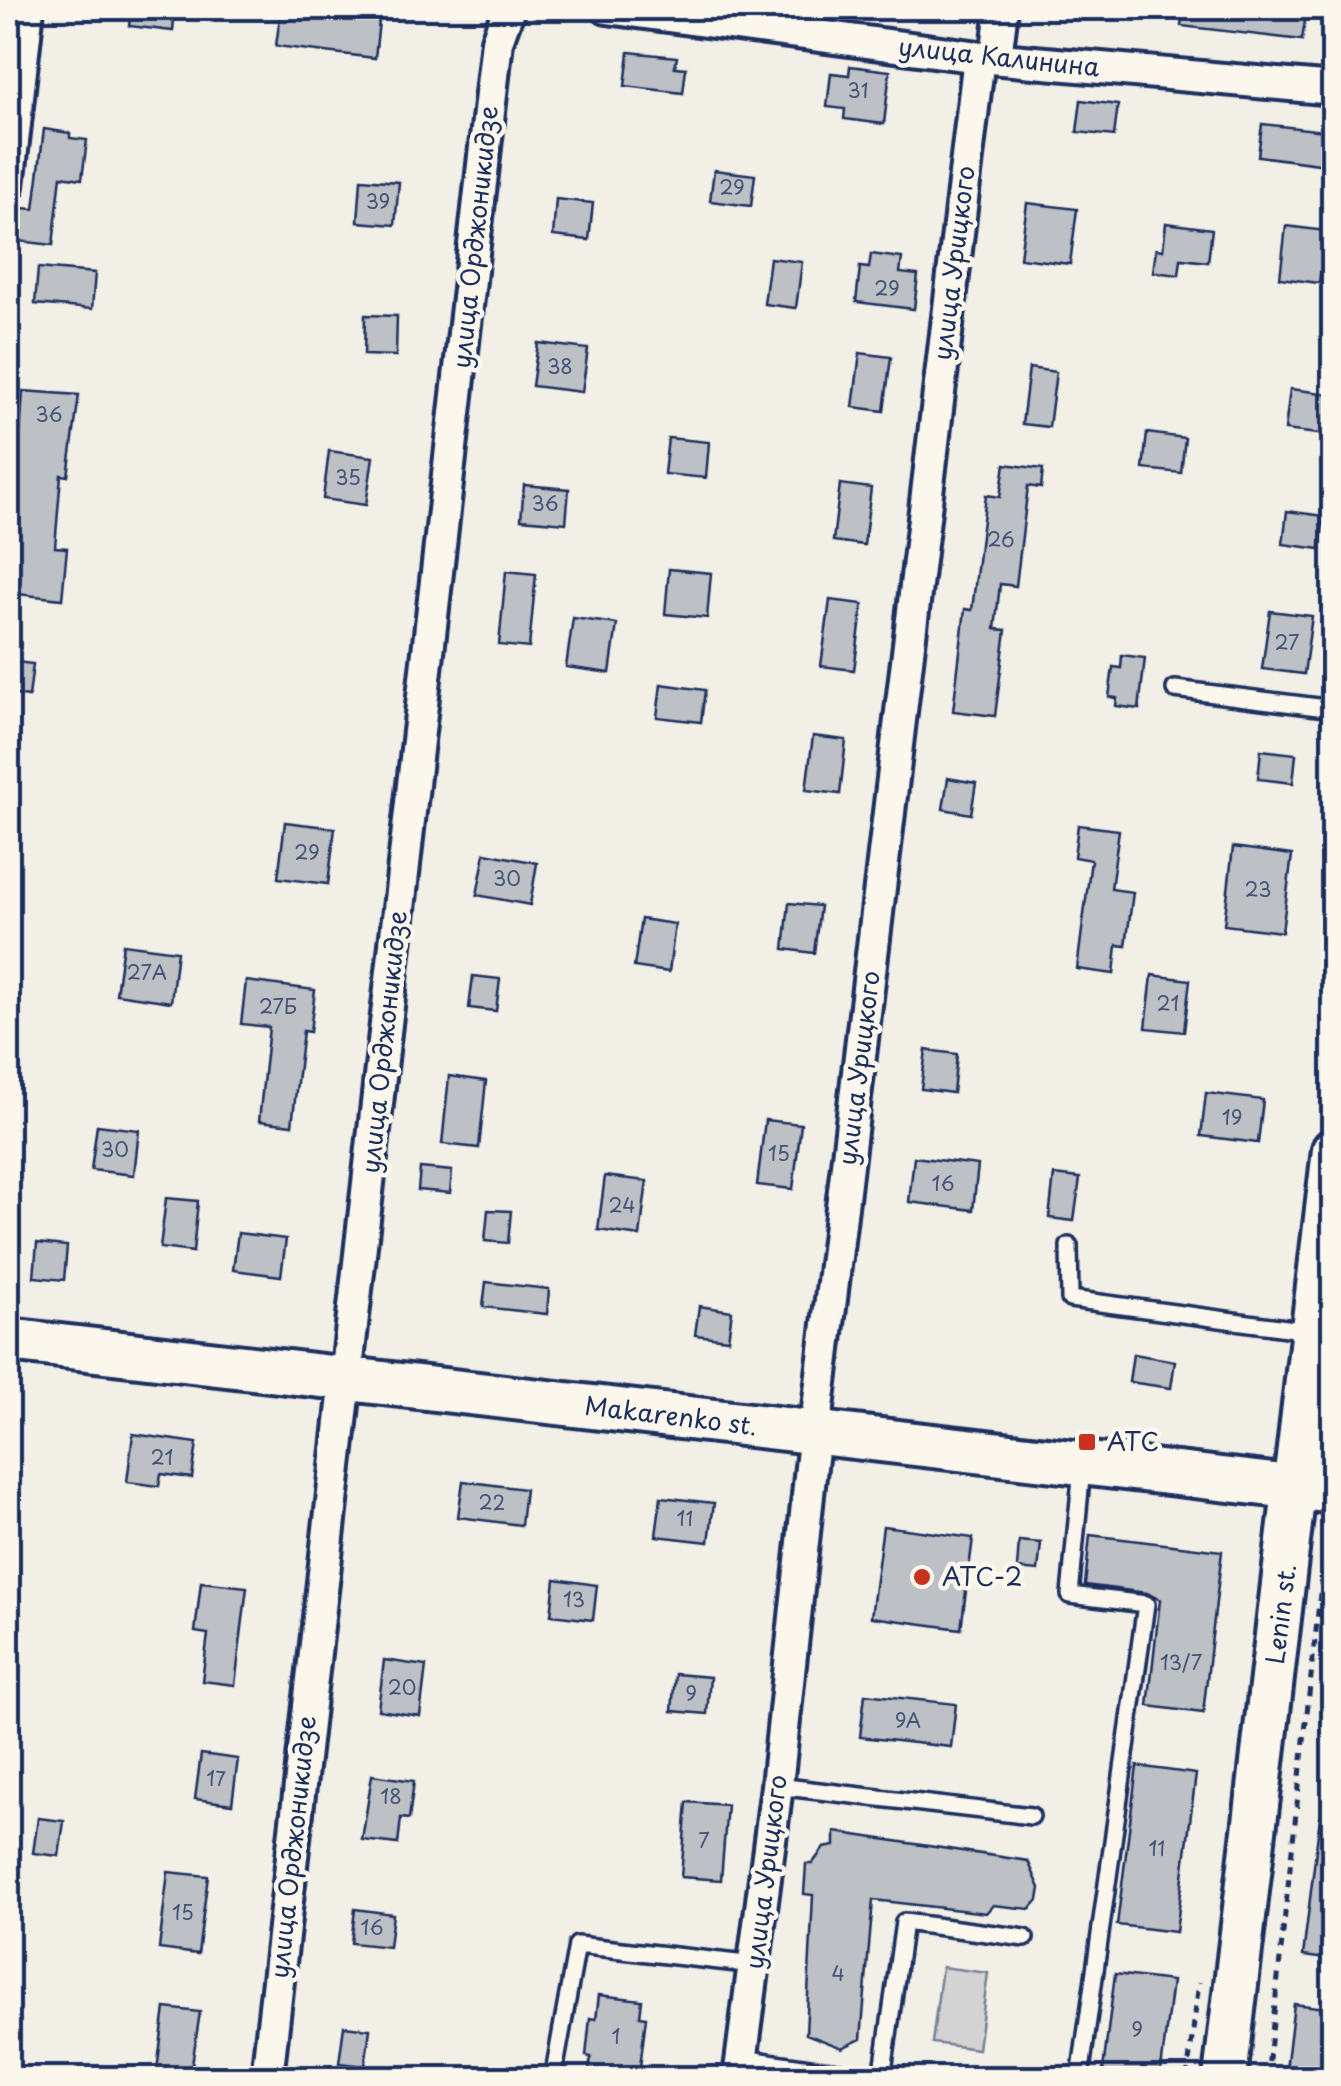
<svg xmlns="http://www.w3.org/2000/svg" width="1341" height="2086" viewBox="0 0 1341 2086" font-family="'Playpen Sans',sans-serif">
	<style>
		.green { fill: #d2d3d2; stroke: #768198; stroke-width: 2.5 }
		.building { fill: #bdc0c4; stroke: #1b2f5e; stroke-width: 2.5 }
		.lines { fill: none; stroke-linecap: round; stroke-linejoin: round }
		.lane-casing { stroke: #1b2f5e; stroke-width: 22 }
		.street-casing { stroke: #1b2f5e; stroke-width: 38 }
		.secondary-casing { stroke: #1b2f5e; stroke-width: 50 }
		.path { stroke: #1b2f5e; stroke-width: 5; stroke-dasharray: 8 8; stroke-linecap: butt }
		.lane { stroke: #fbf7ec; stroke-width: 15 }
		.street { stroke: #fbf7ec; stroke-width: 30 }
		.secondary { stroke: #fbf7ec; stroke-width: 42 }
		.poi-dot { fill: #c8321e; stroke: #fbf7ec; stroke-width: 4 }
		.labels { text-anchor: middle; stroke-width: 9; stroke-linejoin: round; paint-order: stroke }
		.number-label { font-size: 20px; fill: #445378 }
		.street-label { font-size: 25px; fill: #1b2f5e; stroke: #fbf7ec }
		.poi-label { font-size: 25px; fill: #1b2f5e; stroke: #fbf7ec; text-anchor: start }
	</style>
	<rect width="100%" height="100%" fill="#f2efe6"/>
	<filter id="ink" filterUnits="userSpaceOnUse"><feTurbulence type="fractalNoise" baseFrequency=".01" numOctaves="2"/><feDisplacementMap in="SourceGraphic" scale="20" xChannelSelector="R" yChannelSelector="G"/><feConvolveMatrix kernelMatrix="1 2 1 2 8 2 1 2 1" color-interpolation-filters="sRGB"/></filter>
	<g filter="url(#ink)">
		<path class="green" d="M942 1967 988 1973 978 2049 932 2043Z"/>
		<g class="building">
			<path d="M131 8H175L173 31 129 26Z"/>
			<path d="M1183 8H1307L1302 40 1181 26Z"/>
			<path d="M281 9 379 21 375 58 276 46Z"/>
			<path d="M629 52 677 57 675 67 686 68 683 93 625 86Z"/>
			<path d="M850 66 890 71 884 124 844 119 845 109 827 107 831 73 849 75Z"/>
			<path d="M1081 100 1118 105 1114 136 1077 132Z"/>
			<path d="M1262 124 1334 132V166L1258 156Z"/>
			<path d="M44 129 70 133V138L87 140 82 179 61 176 53 245 18 241 22 208 34 209Z"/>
			<path d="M714 170 755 175 751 206 710 201Z"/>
			<path d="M361 179 399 182 395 225 358 222Z"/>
			<path d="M556 199 593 203 589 240 553 236Z"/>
			<path d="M1027 203 1077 209 1070 264 1020 258Z"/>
			<path d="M1166 223 1212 229 1208 262 1181 259 1179 275 1153 272 1156 249 1163 250Z"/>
			<path d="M1286 226 1326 231 1319 283 1280 278Z"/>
			<path d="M871 254 902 258 900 273 918 275 914 309 856 302 860 267 869 268Z"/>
			<path d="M770 258 802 262 796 308 764 304Z"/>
			<path d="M38 268 95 273 92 309 35 304Z"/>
			<path d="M365 315 397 316 396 356 364 355Z"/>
			<path d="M538 343 588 349 582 392 532 386Z"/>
			<path d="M860 353 891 357 884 411 853 407Z"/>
			<path d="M1029 368 1056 372 1049 427 1022 424Z"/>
			<path d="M1290 389 1331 394 1326 435 1285 430Z"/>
			<path d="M23 391 79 395 68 476 61 475 55 547 67 548 62 599 8 593 12 516H8V480L17 481Z"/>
			<path d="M1147 433 1185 438 1181 473 1143 469Z"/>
			<path d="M668 438 709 442 706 478 664 474Z"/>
			<path d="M329 451 373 457 366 505 323 499Z"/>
			<path d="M1005 464 1043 469 1041 488 1028 486 1016 586 1000 584 995 629 1006 630 995 716 953 711 965 609 972 610 986 495 1000 497Z"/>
			<path d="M840 484 871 488 864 545 833 541Z"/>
			<path d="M524 485 569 489 566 523 521 519Z"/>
			<path d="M1287 511 1324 516 1320 549 1283 544Z"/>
			<path d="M669 569 711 573 707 618 665 614Z"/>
			<path d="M506 571 536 574 529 648 499 645Z"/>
			<path d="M830 600 863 604 854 670 821 666Z"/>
			<path d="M1270 611 1312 616 1304 674 1262 669Z"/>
			<path d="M573 618 617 624 610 673 566 667Z"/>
			<path d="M1122 655 1145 658 1139 709 1116 706 1117 698 1109 697 1113 667 1121 668Z"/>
			<path d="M8 661 33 664 29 697 8 694Z"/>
			<path d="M661 684 705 690 701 722 657 717Z"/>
			<path d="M813 736 846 740 840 794 806 790Z"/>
			<path d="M1261 750 1296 754 1293 783 1258 779Z"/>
			<path d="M948 778 976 783 971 814 943 809Z"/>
			<path d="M285 822 335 828 328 884 278 878Z"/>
			<path d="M1078 825 1119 830 1111 889 1133 892 1126 946 1117 945 1114 974 1077 969 1091 860 1074 857Z"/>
			<path d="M1233 847 1292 855 1282 932 1224 925Z"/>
			<path d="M485 853 537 863 530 905 477 895Z"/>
			<path d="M789 903 820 906 814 953 784 949Z"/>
			<path d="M641 919 675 924 669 972 634 967Z"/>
			<path d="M123 944 177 951 171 1002 116 994Z"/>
			<path d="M1152 975 1190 980 1184 1032 1146 1028Z"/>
			<path d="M473 976 500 979 496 1011 469 1008Z"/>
			<path d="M246 981 315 990 310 1032 303 1031 292 1125 259 1121 269 1027 241 1024Z"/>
			<path d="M926 1050 957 1054 953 1093 921 1089Z"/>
			<path d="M449 1076 486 1081 479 1148 442 1144Z"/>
			<path d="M1206 1093 1263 1100 1258 1143 1201 1136Z"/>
			<path d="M765 1120 801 1124 793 1189 757 1185Z"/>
			<path d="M97 1125 139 1130 134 1175 91 1170Z"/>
			<path d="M914 1157 978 1165 973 1210 909 1202Z"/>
			<path d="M420 1168 452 1171 450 1193 418 1190Z"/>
			<path d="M1054 1175 1080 1178 1074 1221 1049 1218Z"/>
			<path d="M605 1176 647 1181 640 1236 598 1230Z"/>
			<path d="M166 1198 198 1201 193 1252 160 1248Z"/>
			<path d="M488 1210 511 1211 508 1243 485 1241Z"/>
			<path d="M238 1233 286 1239 281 1276 233 1270Z"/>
			<path d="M37 1243 67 1246 64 1280 34 1277Z"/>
			<path d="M486 1282 549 1289 547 1314 483 1307Z"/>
			<path d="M699 1306 732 1311 728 1339 695 1335Z"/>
			<path d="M1133 1354 1175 1361 1171 1388 1129 1382Z"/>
			<path d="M133 1434 197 1443 192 1478 161 1474 159 1486 127 1482Z"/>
			<path d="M463 1481 525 1489 521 1525 458 1517Z"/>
			<path d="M661 1497 714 1503 709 1542 656 1536Z"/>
			<path d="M883 1526 973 1538 961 1629 871 1617Z"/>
			<path d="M1090 1535 1222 1551 1203 1713 1148 1706 1160 1600 1147 1593 1085 1585Z"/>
			<path d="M1019 1541 1041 1543 1038 1571 1017 1569Z"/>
			<path d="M555 1579 597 1585 593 1620 551 1615Z"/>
			<path d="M201 1582 247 1587 235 1685 202 1681 208 1634 195 1632Z"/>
			<path d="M384 1660 426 1666 420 1716 378 1710Z"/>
			<path d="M675 1674 710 1677 707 1714 672 1711Z"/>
			<path d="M865 1694 956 1704 951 1747 860 1737Z"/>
			<path d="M201 1754 238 1759 232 1804 195 1799Z"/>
			<path d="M1137 1766 1196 1774 1176 1932 1117 1925Z"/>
			<path d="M372 1775 414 1781 409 1819 401 1818 398 1844 362 1840Z"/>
			<path d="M687 1802 727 1805 721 1880 681 1877Z"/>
			<path d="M1320 1817 1334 1818V1960L1303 1956Z"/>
			<path d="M38 1818 64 1821 59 1856 33 1853Z"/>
			<path d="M835 1832 1028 1861 1040 1888 1038 1900 1030 1909 993 1905 986 1913 873 1900 861 2039 842 2048 806 2034 813 1895 804 1894 806 1864H812L824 1848 835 1846Z"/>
			<path d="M168 1872 208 1876 198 1954 159 1949Z"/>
			<path d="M355 1909 393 1914 389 1947 351 1943Z"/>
			<path d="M1115 1974 1172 1981 1160 2078H1102Z"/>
			<path d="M599 1995 642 2000 640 2016 646 2017 640 2067 634 2066 632 2078H588L591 2057 586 2056 590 2018 596 2019Z"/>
			<path d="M1294 2004 1334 2009V2078H1285Z"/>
			<path d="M165 2008 200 2012 190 2078H156Z"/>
			<path d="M344 2026 370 2029 365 2066 339 2063Z"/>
		</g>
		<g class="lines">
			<defs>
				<g id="lane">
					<path d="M1175 689 1334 709"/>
					<path d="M1069 1246 1070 1299 1309 1331"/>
					<path d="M777 1786 1031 1816"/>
					<path d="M742 2058 878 2078"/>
					<path d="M553 2078 577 1945 755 1965"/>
					<path d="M882 2078 904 1922 1025 1938"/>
					<path d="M1080 2078 1146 1604 1070 1595 1082 1468"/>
				</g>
				<g id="street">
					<path d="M607 8 979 57 1334 89"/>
					<path d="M996 58 1002 8"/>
					<path d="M8 186 28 8"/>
					<path d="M267 2078 497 41 509 8"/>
					<path d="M739 2078 777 1786 811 1467 979 57"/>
				</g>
				<g id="secondary">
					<path d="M8 1340C450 1387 891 1444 1334 1492"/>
					<path d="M1225 2078 1334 1150"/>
				</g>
			</defs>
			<use href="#lane" class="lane-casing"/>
			<use href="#street" class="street-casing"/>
			<use href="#secondary" class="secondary-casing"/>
			<g class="path">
				<path d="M1187 2078 1199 1982"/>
				<path d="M1267 2078 1327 1530"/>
			</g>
			<use href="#lane" class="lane"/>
			<use href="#street" class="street"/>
			<use href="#secondary" class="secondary"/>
		</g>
	</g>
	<g class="poi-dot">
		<rect x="1077" y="1432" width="20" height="20" rx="5"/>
		<circle cx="922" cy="1577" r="10"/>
	</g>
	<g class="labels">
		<g class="number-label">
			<text x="858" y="98">31</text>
			<text x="732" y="195">29</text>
			<text x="378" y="209">39</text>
			<text x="887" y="296">29</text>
			<text x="560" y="374">38</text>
			<text x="49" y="422">36</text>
			<text x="348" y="485">35</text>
			<text x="545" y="511">36</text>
			<text x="1001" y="547">26</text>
			<text x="1287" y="650">27</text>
			<text x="307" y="860">29</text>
			<text x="507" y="886">30</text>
			<text x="1258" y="897">23</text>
			<text x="147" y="980">27А</text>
			<text x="1168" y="1011">21</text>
			<text x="278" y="1014">27Б</text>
			<text x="1232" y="1125">19</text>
			<text x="115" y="1157">30</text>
			<text x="779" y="1161">15</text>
			<text x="943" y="1191">16</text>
			<text x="622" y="1213">24</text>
			<text x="162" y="1465">21</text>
			<text x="492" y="1510">22</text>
			<text x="685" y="1526">11</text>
			<text x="574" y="1607">13</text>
			<text x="1181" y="1670">13/7</text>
			<text x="402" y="1695">20</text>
			<text x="691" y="1701">9</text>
			<text x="908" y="1728">9А</text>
			<text x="216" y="1786">17</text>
			<text x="391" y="1804">18</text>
			<text x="704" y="1848">7</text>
			<text x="1157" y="1856">11</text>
			<text x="183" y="1920">15</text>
			<text x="372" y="1935">16</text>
			<text x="838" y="1981">4</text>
			<text x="1137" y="2037">9</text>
			<text x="616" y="2044">1</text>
		</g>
		<g class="street-label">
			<text transform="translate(999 57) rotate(6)" y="9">улица Калинина</text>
			<text transform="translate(475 237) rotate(-84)" y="9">улица Орджоникидзе</text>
			<text transform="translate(954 263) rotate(-83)" y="9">улица Урицкого</text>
			<text transform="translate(384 1042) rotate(-84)" y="9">улица Орджоникидзе</text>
			<text transform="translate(859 1068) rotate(-83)" y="9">улица Урицкого</text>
			<text transform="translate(671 1416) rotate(7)" y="9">Makarenko st.</text>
			<text transform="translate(1281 1614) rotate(-83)" y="9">Lenin st.</text>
			<text transform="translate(293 1847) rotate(-84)" y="9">улица Орджоникидзе</text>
			<text transform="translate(766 1872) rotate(-83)" y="9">улица Урицкого</text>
		</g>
		<g class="poi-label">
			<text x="1107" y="1451">АТС</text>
			<text x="942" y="1586">АТС-2</text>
		</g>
	</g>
	<rect width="1341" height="2086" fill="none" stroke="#fbf7ec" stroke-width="40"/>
	<rect x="20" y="20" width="1301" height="2046" fill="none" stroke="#1b2f5e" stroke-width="4" filter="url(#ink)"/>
</svg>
